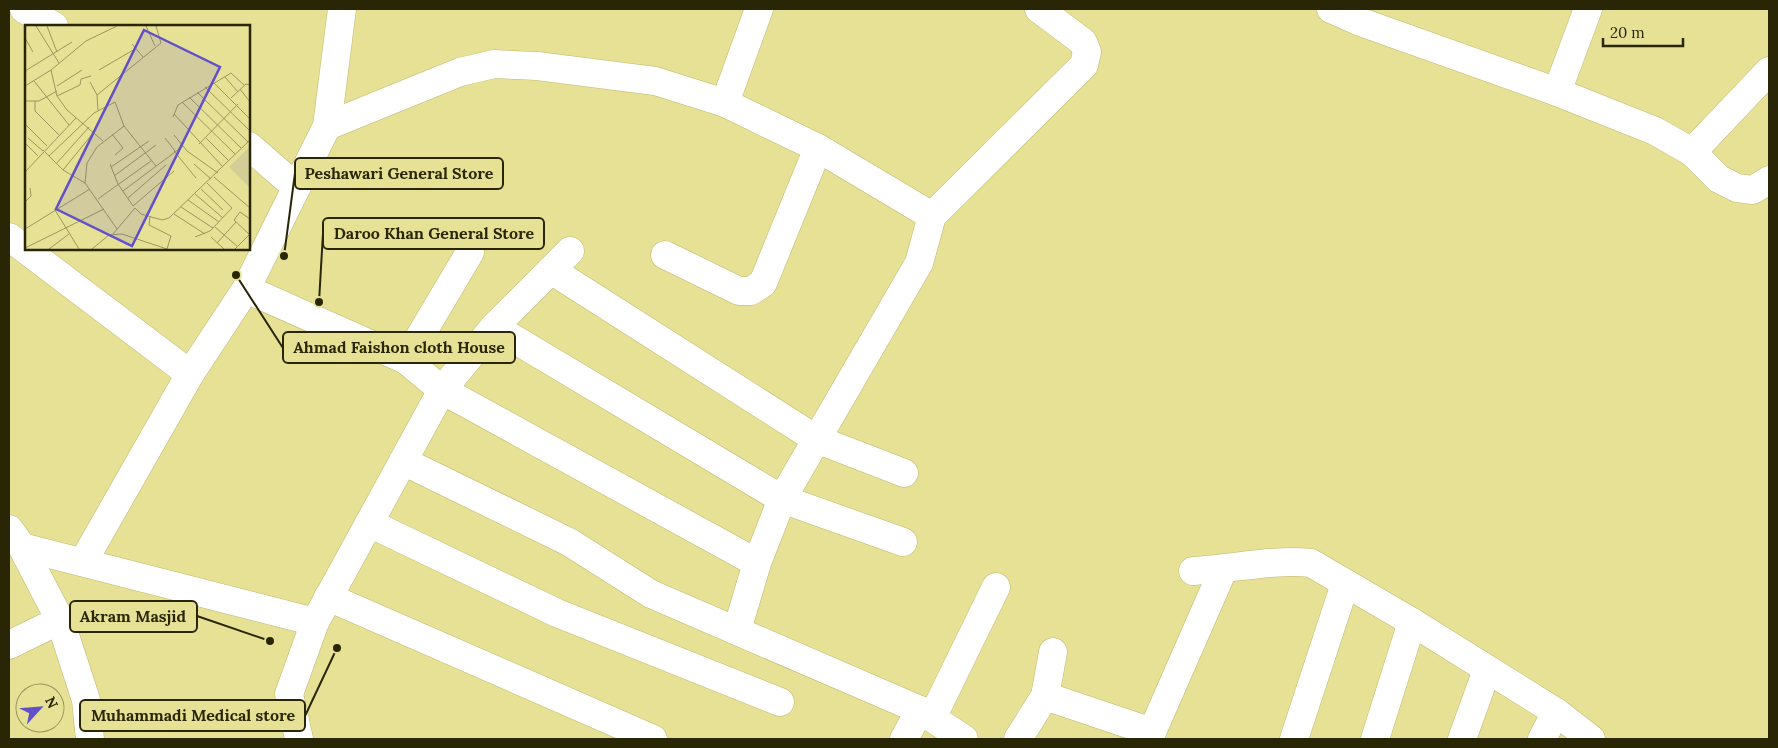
<svg xmlns="http://www.w3.org/2000/svg" width="1778" height="748" viewBox="0 0 1778 748" font-family="Lora,serif">
	<style>
		.lines { fill: none; stroke-linecap: round; stroke-linejoin: round }
		.street-casing { stroke: #bdb76c; stroke-width: 29 }
		.street { stroke: #fff; stroke-width: 28 }
		.inset-road { fill: none; stroke: #9b965c; stroke-width: 1 }
		.view { fill: #6150c9; fill-opacity: 0.15; stroke: #6150c9; stroke-width: 2.5 }
		.inset-edge { fill: none; stroke: #292606; stroke-width: 2.5 }
		.leader { fill: none; stroke: #292606; stroke-width: 2 }
		.callout-dot { fill: #292606; stroke: #e7e196; stroke-width: 2 }
		.callout { fill: #e7e196; stroke: #292606; stroke-width: 2 }
		.callout-label { font-size: 16px; text-anchor: middle; font-weight: bold; fill: #292606 }
	</style>
	<rect width="100%" height="100%" fill="#e7e196"/>
	<g class="lines">
		<defs>
			<g id="street">
				<path d="M24 9 54 26"/>
				<path d="M1331 9 1358 21 1557 92 1655 131 1692 152 1719 179 1737 188 1753 190 1769 180"/>
				<path d="M1557 92 1588 9"/>
				<path d="M725 103 759 9"/>
				<path d="M327 126 460 72 494 64 537 66 655 81 725 103 818 148 932 216"/>
				<path d="M249 146 296 187"/>
				<path d="M1692 152 1769 71"/>
				<path d="M9 237 190 374"/>
				<path d="M665 255 739 291H751L763 283 818 148"/>
				<path d="M551 270 816 439 904 473"/>
				<path d="M246 289 406 360 442 390 757 563"/>
				<path d="M494 327 782 499 903 542"/>
				<path d="M406 360 470 252"/>
				<path d="M403 461 569 542 651 594 920 710 964 739"/>
				<path d="M369 523 557 613 780 702"/>
				<path d="M9 529 22 547 60 620 86 700 90 739"/>
				<path d="M22 547 315 622 289 694 299 739"/>
				<path d="M83 562 190 374 246 289 327 126 342 9"/>
				<path d="M1193 571C1232 569 1274 559 1311 563L1412 622 1556 712 1591 739"/>
				<path d="M328 597 653 739"/>
				<path d="M315 622 442 390 494 327 570 251"/>
				<path d="M737 630 757 563 782 499 919 263 932 216 1084 65 1087 52 1083 42 1039 9"/>
				<path d="M9 645 60 620"/>
				<path d="M1045 696 1152 732"/>
				<path d="M932 718 996 587"/>
				<path d="M904 739 920 710"/>
				<path d="M1018 739 1045 696 1053 652"/>
				<path d="M1149 739 1223 570"/>
				<path d="M1294 739 1345 584"/>
				<path d="M1375 739 1412 622"/>
				<path d="M1462 739 1487 670"/>
				<path d="M1542 739 1556 712"/>
			</g>
		</defs>
		<use href="#street" class="street-casing"/>
		<use href="#street" class="street"/>
	</g>
	<g transform="translate(25 25)">
		<rect width="225" height="225" fill="#e7e196"/>
		<path d="M225 121V161L224 162 204 142Z" fill="#d2ce96"/>
		<path class="inset-road" d="M11 1 34 38M22 1 32 27M121 1 130 21M0 13 8 27M107 19 118 32M74 45 110 24M0 46 47 17M200 52 213 67M9 56 44 100M65 57 72 70 73 85M189 58 225 94M0 61 26 45M32 61 57 45M180 62 225 106M215 64 225 77M172 67 223 117M72 70 136 18 131 1M32 71 55 60 56 54 66 51M164 72 216 123M206 73 221 59 225 60M0 76H14L32 66M10 76V86L34 110M157 77 210 129M149 89 198 142M148 92 153 80 206 48 219 60M0 99 22 121M87 109 98 123 90 130M149 110 162 126 193 148M3 113 18 126M140 113 150 126M181 113 204 136M78 116 42 85 32 71 26 45 61 16 92 1M0 118 13 131M174 119 213 79M18 125 38 145 60 158 92 204M149 126 171 153M24 131 69 88 90 77 99 101 131 141M31 139 64 102M85 139 93 159 108 181M169 139 186 154M86 142 124 116M38 145 69 107M0 147 51 93M89 151 131 120M189 152 225 183M60 158 62 138 72 122 99 101M176 164 198 185M98 166 158 121M170 169 198 193M103 173 141 140M73 174 126 136M163 175 194 197M0 177 6 171 5 163M108 181 149 146M156 182 188 203M30 185 54 224M149 189 180 209M125 192 124 200 146 211 142 224M225 194 215 187 209 195 225 210M190 202 213 222M0 204 65 164M88 209 110 183 116 189 137 195 144 193 225 115M170 212 185 206 207 183 182 158M186 212 199 224M192 218 211 197M0 223 79 184M24 224 44 209M67 224 84 210 97 209 142 224M210 224 225 209"/>
		<path class="view" d="M119 5 195 42 107 221 31 184Z"/>
		<rect width="225" height="225" class="inset-edge"/>
	</g>
	<path class="leader" d="M284 256L295 173M319 302L323 233M236 275L283 348M270 641L197 616M337 648L305 716"/>
	<g class="callout-dot">
		<circle cx="284" cy="256" r="5"/>
		<circle cx="319" cy="302" r="5"/>
		<circle cx="236" cy="275" r="5"/>
		<circle cx="270" cy="641" r="5"/>
		<circle cx="337" cy="648" r="5"/>
	</g>
	<g class="callout">
		<rect x="295" y="158" width="208" height="31" rx="5"/>
		<rect x="323" y="218" width="221" height="31" rx="5"/>
		<rect x="283" y="332" width="232" height="31" rx="5"/>
		<rect x="70" y="601" width="127" height="31" rx="5"/>
		<rect x="80" y="700" width="225" height="31" rx="5"/>
	</g>
	<g class="callout-label">
		<text x="399" y="179">Peshawari General Store</text>
		<text x="434" y="239">Daroo Khan General Store</text>
		<text x="399" y="353">Ahmad Faishon cloth House</text>
		<text x="133" y="622">Akram Masjid</text>
		<text x="193" y="721">Muhammadi Medical store</text>
	</g>
	<rect width="1778" height="748" fill="none" stroke="#292606" stroke-width="20"/>
	<g transform="translate(40 708) rotate(64)"><circle r="24" fill="#e7e196" stroke="#9b965c"/>
	<path d="M0-4L9 19L0 12L-9 19Z" fill="#6150c9"/>
	<text y="-8" font-size="14" font-weight="bold" text-anchor="middle" fill="#292606">N</text>
	</g>
	<path d="M1603 38v8h80v-8" fill="none" stroke="#292606" stroke-width="2.5"/>
	<text x="1610" y="38" font-size="15" fill="#292606" stroke="#e7e196" stroke-width="4" paint-order="stroke">20 m</text>
</svg>
